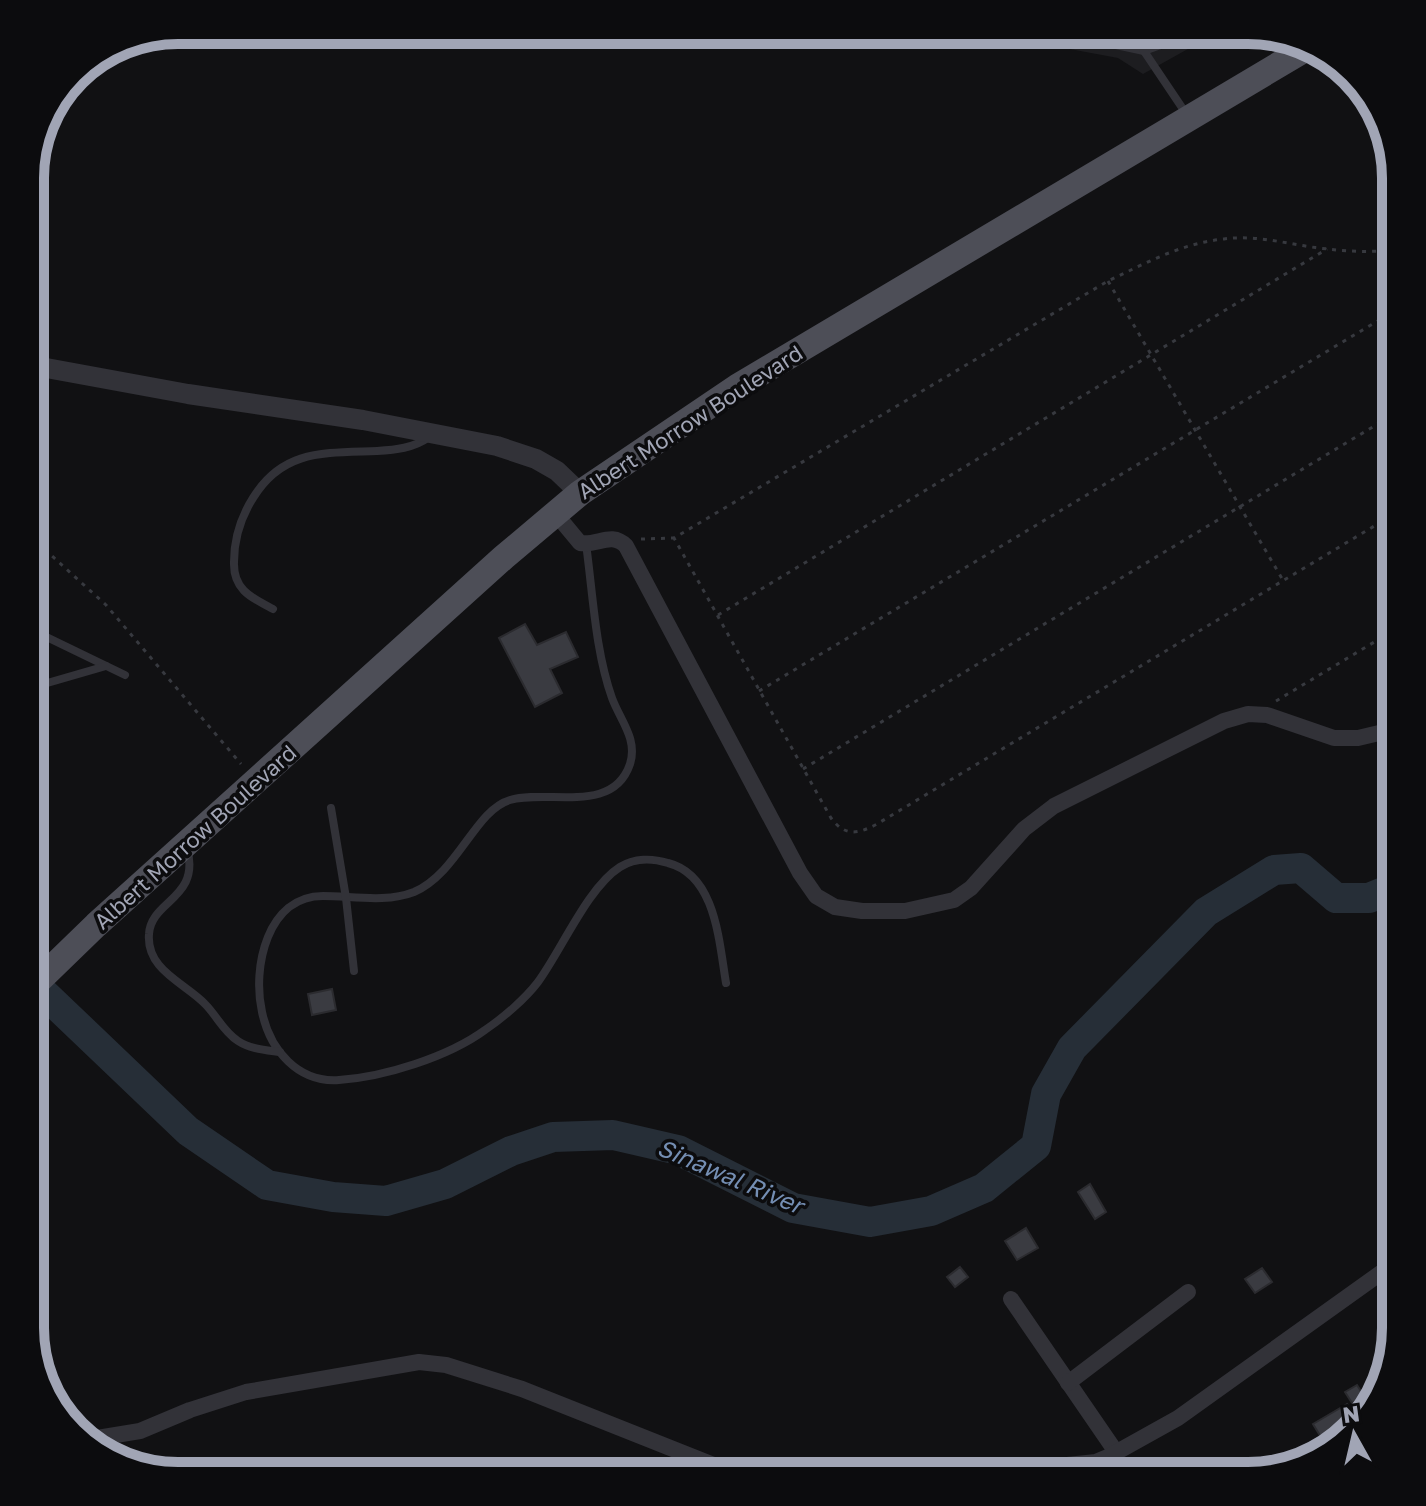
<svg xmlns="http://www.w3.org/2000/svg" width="1426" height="1506" viewBox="0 0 1426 1506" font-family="'Golos Text',sans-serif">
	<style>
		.built { fill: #1d1d20 }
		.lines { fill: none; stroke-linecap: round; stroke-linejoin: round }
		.river { stroke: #262e37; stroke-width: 30 }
		.building { fill: #3a3b41; stroke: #2b2b2f; stroke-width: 2 }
		.path { stroke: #37393f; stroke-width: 3; stroke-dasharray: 4 6; stroke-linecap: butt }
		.service { stroke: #323238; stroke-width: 8 }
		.minor { stroke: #323238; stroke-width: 16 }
		.tertiary { stroke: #323238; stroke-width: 20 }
		.primary { stroke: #4d4e57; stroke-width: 26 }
		.labels { text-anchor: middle; stroke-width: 7; stroke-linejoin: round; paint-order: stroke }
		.street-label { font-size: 22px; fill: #a1a5b5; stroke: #0c0c0e }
		.water-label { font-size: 24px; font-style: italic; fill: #748eb3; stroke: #0c0c0e }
		.rim { fill: none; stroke: #a1a5b5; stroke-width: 10 }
	</style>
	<rect width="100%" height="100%" fill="#111113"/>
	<path class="built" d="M968 30H1222L1143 74 1118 58Z"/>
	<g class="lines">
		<path class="river" d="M30 980 188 1131 267 1185 333 1197 386 1201 445 1184 511 1151 553 1137 613 1135 678 1150 793 1208 870 1222 931 1211 984 1188 1036 1146 1046 1094 1072 1048 1206 912 1274 870 1301 868 1336 898H1369L1396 887"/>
	</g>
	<g class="building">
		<path d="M525 624 537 645 566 632 578 657 550 669 562 693 535 707 499 638Z"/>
		<path d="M332 989 336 1010 312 1015 308 994Z"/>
		<path d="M1090 1184 1106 1212 1095 1219 1078 1192Z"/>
		<path d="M1026 1228 1038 1248 1017 1260 1005 1241Z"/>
		<path d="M960 1267 968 1277 955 1287 947 1277Z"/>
		<path d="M1262 1268 1272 1282 1255 1293 1245 1279Z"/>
		<path d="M1357 1385 1364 1396 1352 1403 1345 1392Z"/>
		<path d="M1347 1404 1358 1423 1345 1440 1327 1447 1313 1424Z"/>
	</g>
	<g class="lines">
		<g class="path">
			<path d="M1396 250C1374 252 1350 252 1328 249 1293 246 1259 234 1224 239 1182 243 1146 263 1108 281L674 538 831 818C845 837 858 834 877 824L1396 513"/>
			<path d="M1108 281 1284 582"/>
			<path d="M30 536 106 605 241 764"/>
			<path d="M641 539 674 538"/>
			<path d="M718 615 1327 249"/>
			<path d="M759 691 1396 310"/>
			<path d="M1276 701 1396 629"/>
			<path d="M803 769 1396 413"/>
		</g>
		<g class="service">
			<path d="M1046 30 1144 51 1202 30"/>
			<path d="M1144 51 1187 115"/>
			<path d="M586 544C593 594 595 650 612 698 620 720 638 739 630 764 613 815 548 789 510 800 475 810 458 873 414 892 386 903 352 896 323 896 267 896 252 968 262 1012 270 1050 298 1083 339 1080 384 1077 448 1057 485 1030 503 1018 525 999 538 982 561 951 588 887 620 867 634 858 652 858 668 863 716 875 719 942 726 983"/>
			<path d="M273 609C252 598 233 590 234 562 234 540 241 517 253 498 283 449 325 453 377 451 395 450 414 448 429 437"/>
			<path d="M30 629 125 675"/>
			<path d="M30 688 106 666"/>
			<path d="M331 808 346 898 354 971"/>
			<path d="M187 848C201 899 151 900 149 934 146 970 185 983 205 1004 217 1016 223 1031 238 1041 250 1049 266 1050 280 1052"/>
		</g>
		<g class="minor">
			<path d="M555 513 580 543C598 546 611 531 626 546L800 873 816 896 835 907 862 911H905L954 900 971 888 1024 829 1054 806 1224 721 1248 714 1267 715 1334 738H1358L1396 729"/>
			<path d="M1011 1299 1116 1452"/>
			<path d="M1068 1383 1188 1292"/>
			<path d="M85 1440 140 1431 190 1410 246 1392 419 1362 446 1365 522 1389 741 1476"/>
			<path d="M892 1476 905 1472 941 1476"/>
			<path d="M961 1476 1096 1462 1108 1457 1178 1418 1396 1262"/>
		</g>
		<path class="tertiary" d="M30 365 188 394 363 420 497 446 536 459 557 471 580 493"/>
		<path class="primary" d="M30 989 96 925 504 557 580 493 737 387 1312 45"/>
	</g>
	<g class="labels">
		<g class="street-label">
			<text transform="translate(690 422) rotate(-33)" y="8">Albert Morrow Boulevard</text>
			<text transform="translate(195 837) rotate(-42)" y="8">Albert Morrow Boulevard</text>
		</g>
		<g class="water-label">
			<text transform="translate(730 1177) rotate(23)" y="8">Sinawal River</text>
		</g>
	</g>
	<path d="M0 0H1426V1506H0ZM178 44H1248A134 134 0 0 1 1382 178V1328A134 134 0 0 1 1248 1462H178A134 134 0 0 1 44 1328V178A134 134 0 0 1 178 44Z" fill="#0c0c0e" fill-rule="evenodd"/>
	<path class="rim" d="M178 44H1248A134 134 0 0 1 1382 178V1328A134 134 0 0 1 1248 1462H178A134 134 0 0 1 44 1328V178A134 134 0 0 1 178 44Z"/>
	<g transform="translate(1354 1434) rotate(352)" stroke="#0c0c0e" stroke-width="6" paint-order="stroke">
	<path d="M0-6L14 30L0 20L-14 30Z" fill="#a1a5b5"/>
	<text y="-12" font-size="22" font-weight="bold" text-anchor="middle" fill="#a1a5b5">N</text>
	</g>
</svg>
